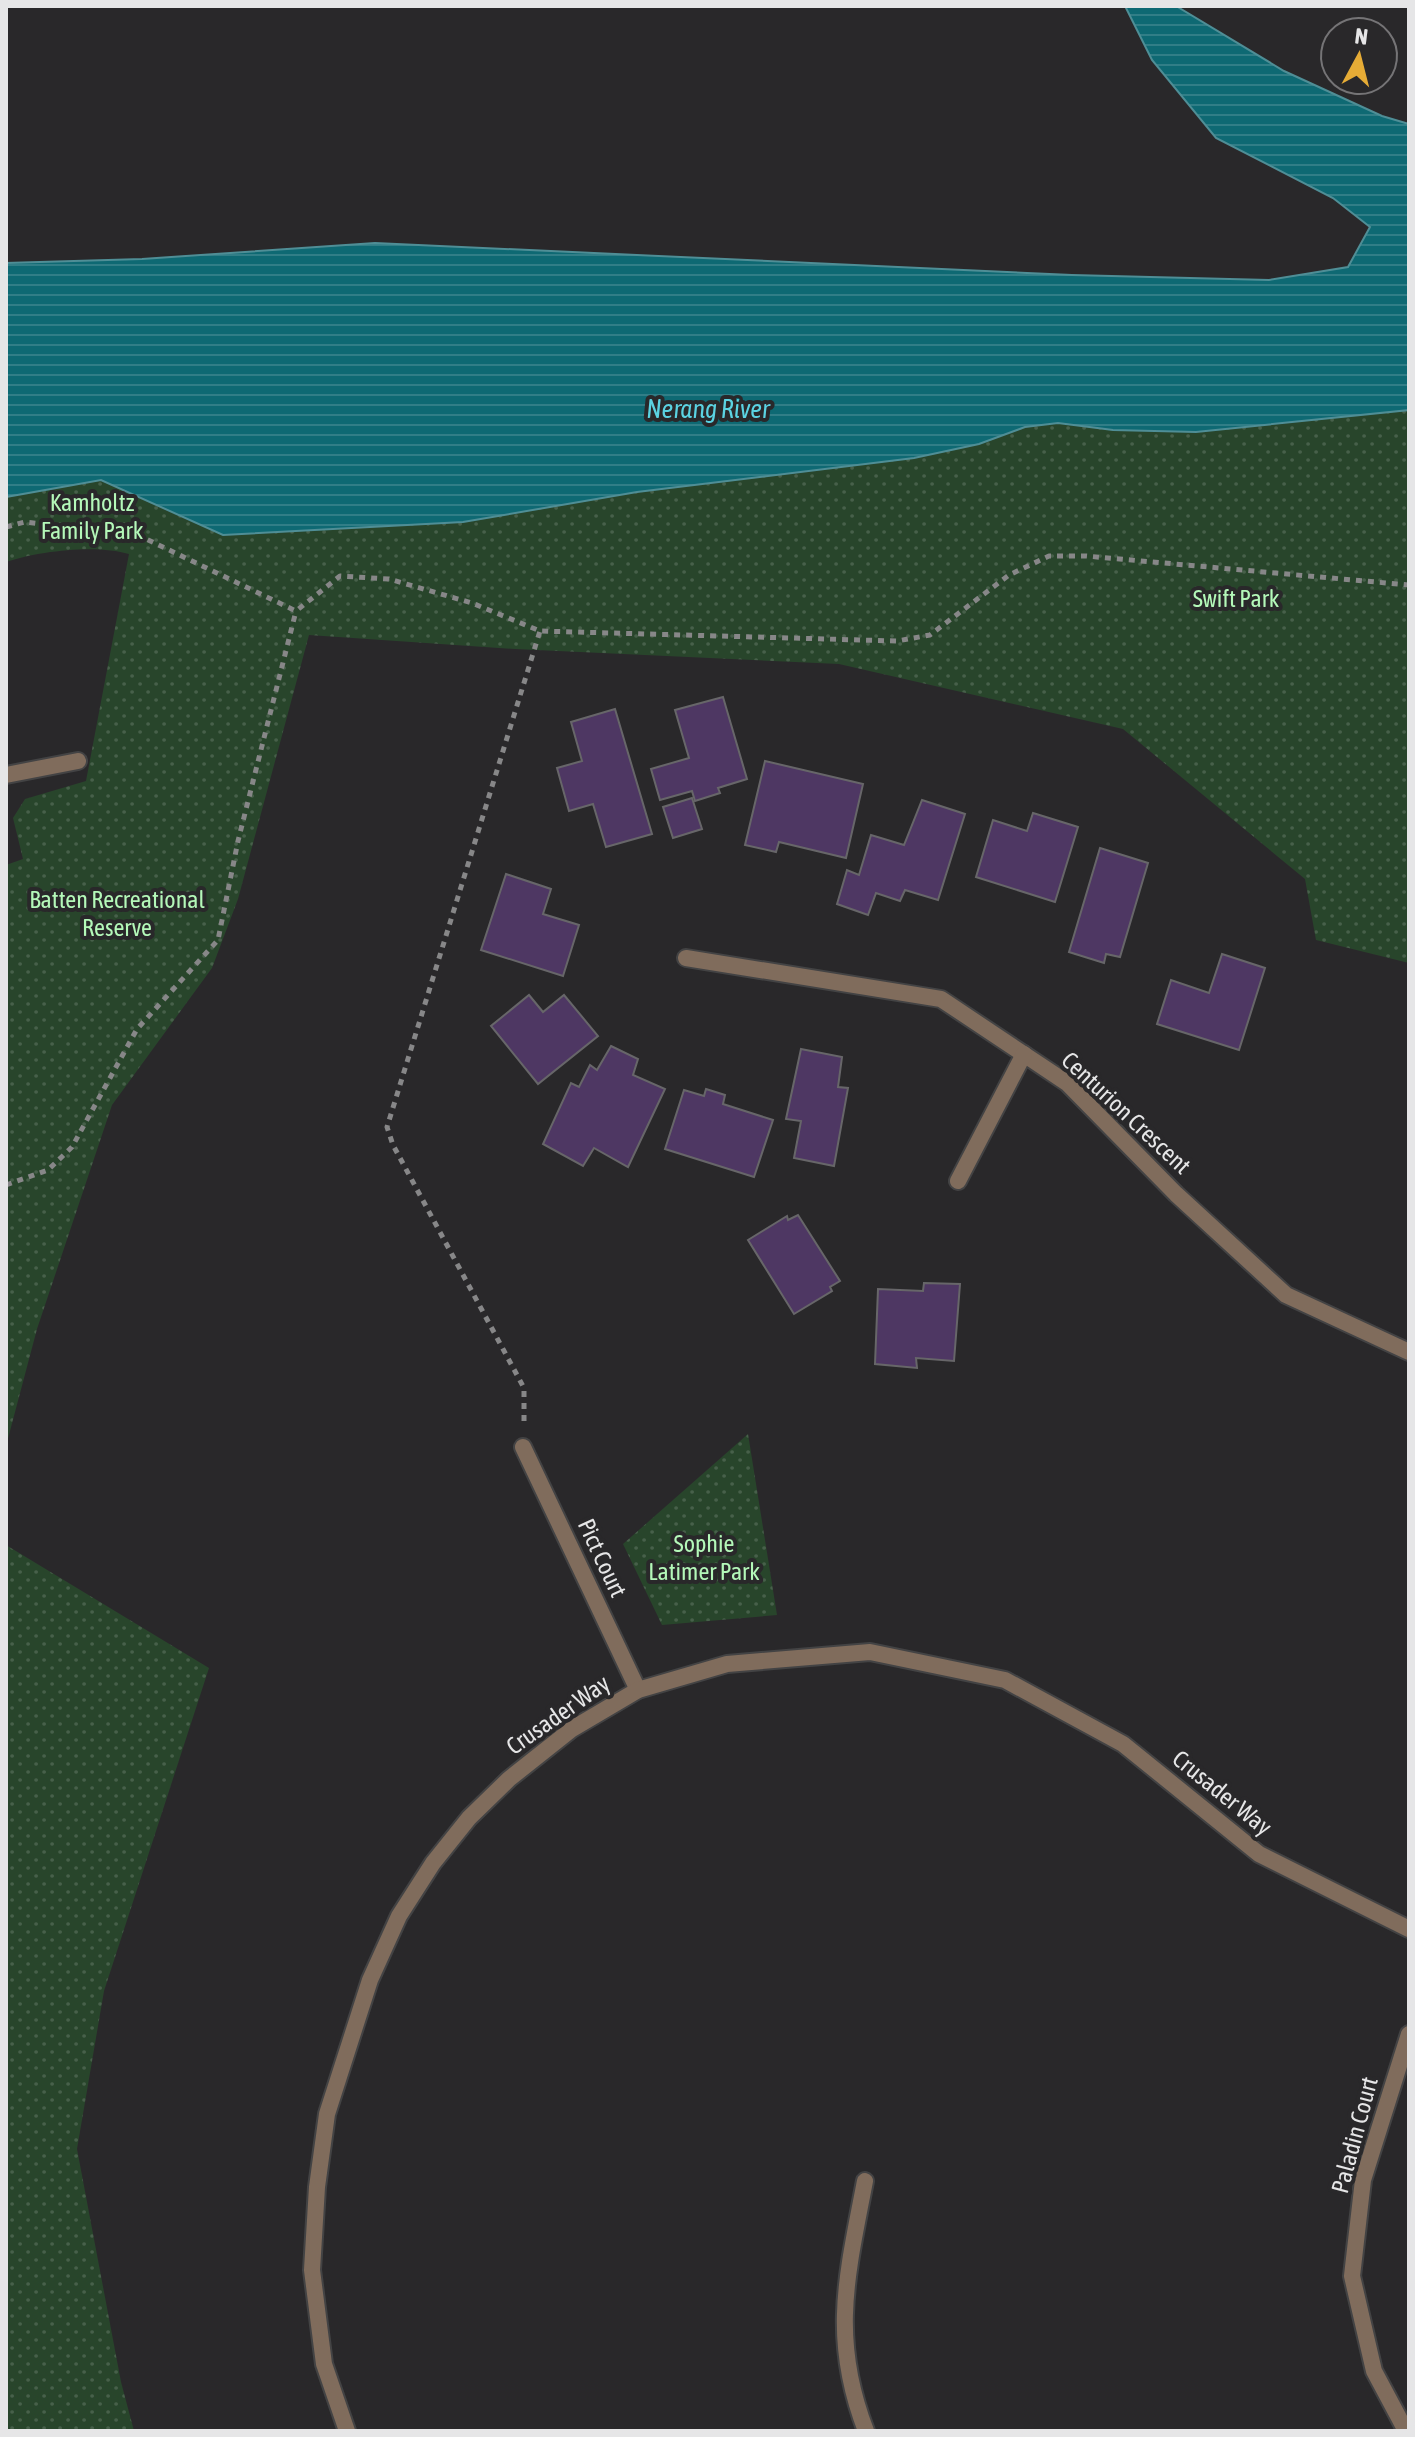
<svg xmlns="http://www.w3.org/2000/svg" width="1415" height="2437" viewBox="0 0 1415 2437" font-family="'Asap Condensed',sans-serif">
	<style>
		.grass { fill: url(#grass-dots) }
		.water { fill: url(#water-rules); stroke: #4f8e96; stroke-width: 2 }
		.building { fill: #4e3763; stroke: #676669; stroke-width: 2 }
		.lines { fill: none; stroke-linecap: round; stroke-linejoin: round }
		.minor-casing { stroke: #434344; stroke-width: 20 }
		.path { stroke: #878788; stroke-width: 5; stroke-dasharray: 6 6; stroke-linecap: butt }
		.minor { stroke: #806c5c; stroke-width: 16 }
		.labels { text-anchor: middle; stroke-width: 8; stroke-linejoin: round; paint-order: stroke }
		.park-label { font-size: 24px; fill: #b4f8b9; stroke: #29282a }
		.street-label { font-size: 24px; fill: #e6e6e7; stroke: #29282a }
		.water-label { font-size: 26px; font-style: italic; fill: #5bd3e2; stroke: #29282a }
	</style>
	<defs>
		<pattern id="grass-dots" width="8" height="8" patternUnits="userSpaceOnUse" patternTransform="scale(2)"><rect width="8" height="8" fill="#28452b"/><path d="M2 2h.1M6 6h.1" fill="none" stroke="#47604a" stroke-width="1.8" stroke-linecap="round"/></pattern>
		<pattern id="water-rules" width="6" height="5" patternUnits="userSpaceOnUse" patternTransform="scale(2)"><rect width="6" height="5" fill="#0e6973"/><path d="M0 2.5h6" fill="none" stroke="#317e87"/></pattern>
	</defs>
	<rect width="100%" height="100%" fill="#29282a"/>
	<g class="grass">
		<path d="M1409 410V963L1316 940 1305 879 1123 729 839 664 515 649 309 635 238 899 212 968 112 1105 37 1329 6 1446V865L23 859 13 818 25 799 86 781 129 554C97 544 38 551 6 562V497L101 480 223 535 463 522 637 492 914 458 979 444 1025 427 1058 423 1113 430 1196 432Z"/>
		<path d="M748 1434 777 1615 662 1625 623 1544Z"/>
		<path d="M6 1545 209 1668 104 1991 77 2149 121 2382 134 2431H6Z"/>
	</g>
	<path class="water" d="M1125 6H1176L1284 71 1382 116 1409 124V410L1196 432 1113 430 1058 423 1025 427 979 444 914 458 637 492 463 522 223 535 101 480 6 497V263L142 259 375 243 1072 275 1269 280 1348 267 1370 227 1333 198 1216 138 1152 60Z"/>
	<g class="building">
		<path d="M723 697 747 779 718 788 720 793 695 801 692 791 660 800 651 769 689 758 675 710Z"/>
		<path d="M615 709 652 834 606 847 593 804 569 811 557 768 582 761 571 722Z"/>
		<path d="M765 761 863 784 846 858 779 842 776 852 745 845Z"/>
		<path d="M692 798 702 829 673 838 663 807Z"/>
		<path d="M922 800 965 814 938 900 905 890 900 901 876 893 868 915 837 904 847 870 859 875 871 835 904 845Z"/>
		<path d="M1033 813 1078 827 1055 902 976 877 993 820 1027 831Z"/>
		<path d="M1100 848 1148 863 1120 957 1106 954 1104 963 1069 952Z"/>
		<path d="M506 874 551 889 543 914 579 925 563 976 481 950Z"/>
		<path d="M1222 954 1265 968 1239 1050 1157 1024 1171 980 1209 993Z"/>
		<path d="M529 995 543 1012 564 995 598 1036 538 1084 491 1026Z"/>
		<path d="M611 1046 638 1059 633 1075 665 1089 628 1167 594 1148 583 1166 543 1144 571 1083 579 1087 590 1065 597 1070Z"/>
		<path d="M801 1049 842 1057 838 1087 848 1088 834 1166 794 1158 801 1121 786 1119Z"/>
		<path d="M706 1089 725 1095 723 1104 773 1120 754 1177 665 1149 684 1090 704 1096Z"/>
		<path d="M798 1215 840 1281 830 1287 832 1291 794 1314 748 1240 787 1216 788 1220Z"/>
		<path d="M924 1283 960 1284 954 1361 916 1358 917 1368 875 1364 878 1289 923 1291Z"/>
	</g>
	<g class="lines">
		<defs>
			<g id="minor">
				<path d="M6 775 78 761"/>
				<path d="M686 958 941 999 1067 1083 1176 1194 1286 1295 1409 1352"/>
				<path d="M958 1181 1024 1054"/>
				<path d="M523 1447 638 1690"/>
				<path d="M865 2181C847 2275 830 2338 866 2431"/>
				<path d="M347 2431 324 2364 312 2270 317 2187 327 2114 370 1980 399 1916 433 1863 469 1818 509 1779 572 1729 638 1690 727 1664 870 1652 1005 1680 1123 1744 1259 1854 1409 1929"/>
				<path d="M1406 2431 1374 2371 1352 2276 1363 2180 1409 2034"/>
			</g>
		</defs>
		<use href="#minor" class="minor-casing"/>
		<g class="path">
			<path d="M6 527 25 522 140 536 296 611 340 576 389 579 472 603 540 631 897 641 930 635 1009 575 1049 556H1086L1409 585"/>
			<path d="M6 1185 48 1170 72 1147 137 1029 218 940 238 841 296 611"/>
			<path d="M524 1421V1388L393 1145 387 1127 540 631"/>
		</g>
		<use href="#minor" class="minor"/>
	</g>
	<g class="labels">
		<g class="park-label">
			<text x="92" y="511">Kamholtz<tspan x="92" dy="28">Family Park</tspan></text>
			<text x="1236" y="607">Swift Park</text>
			<text x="117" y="908">Batten Recreational<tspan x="117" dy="28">Reserve</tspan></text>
			<text x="704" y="1552">Sophie<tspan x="704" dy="28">Latimer Park</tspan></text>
		</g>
		<g class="street-label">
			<text transform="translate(1126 1113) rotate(43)" y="8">Centurion Crescent</text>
			<text transform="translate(602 1558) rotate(65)" y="8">Pict Court</text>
			<text transform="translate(558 1715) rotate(-35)" y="8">Crusader Way</text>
			<text transform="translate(1222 1793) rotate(39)" y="8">Crusader Way</text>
			<text transform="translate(1355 2135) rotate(-75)" y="8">Paladin Court</text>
		</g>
		<g class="water-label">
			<text x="708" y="418">Nerang River</text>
		</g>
	</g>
	<rect width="1415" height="2437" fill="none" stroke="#e6e6e7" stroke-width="16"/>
	<g transform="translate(1359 56) rotate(7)"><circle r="38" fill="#29282a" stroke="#757476" stroke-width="2"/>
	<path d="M0-6L14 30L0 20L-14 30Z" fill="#e6ac36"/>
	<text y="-12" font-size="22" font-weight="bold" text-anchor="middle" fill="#e6e6e7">N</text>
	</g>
</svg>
